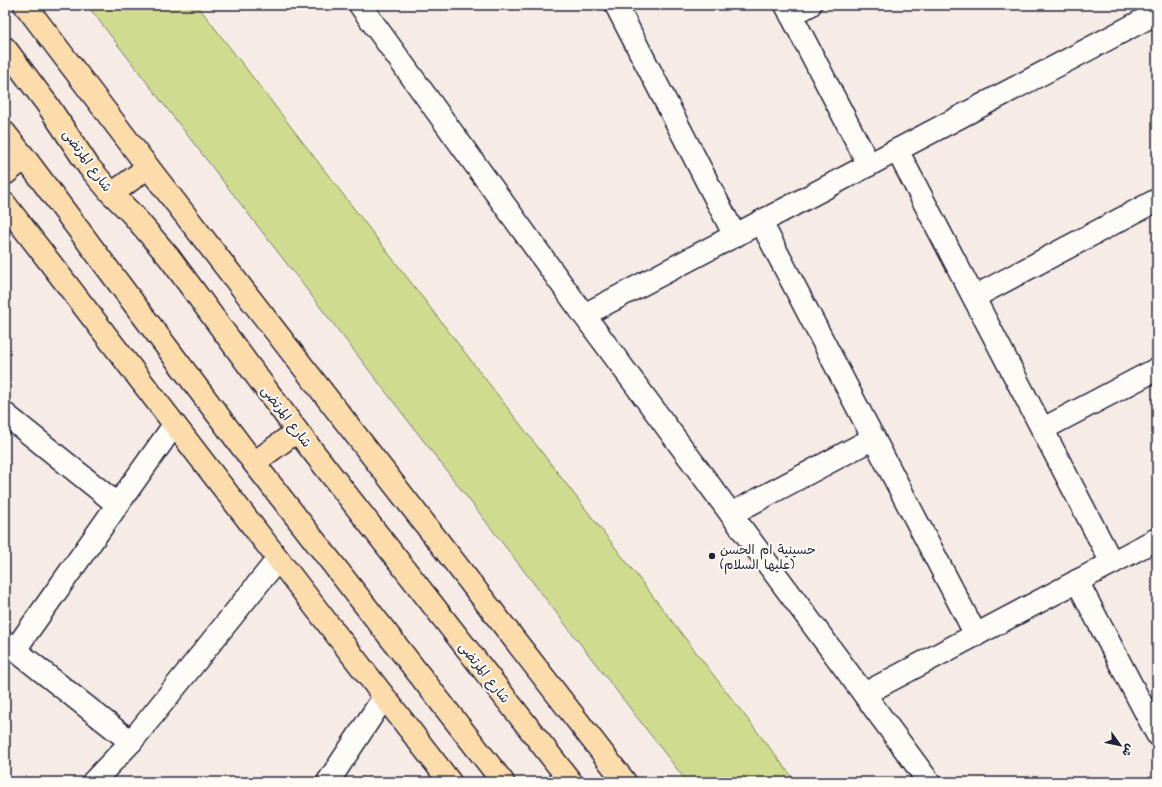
<svg xmlns="http://www.w3.org/2000/svg" width="1162" height="787" viewBox="0 0 1162 787" font-family="'Architects Daughter','Playpen Sans Arabic',sans-serif">
	<style>
		.green { fill: #cfdc8f; stroke: #787f65 }
		.lines { fill: none; stroke-linecap: round; stroke-linejoin: round }
		.minor-casing { stroke: #22223b; stroke-width: 25 }
		.major-casing { stroke: #22223b; stroke-width: 25 }
		.minor { stroke: #fdfcf7; stroke-width: 22 }
		.major { stroke: #fddcac; stroke-width: 22 }
		.poi-dot { fill: #22223b; stroke: #fdfcf7; stroke-width: 1.5 }
		.labels { text-anchor: middle; stroke-width: 4; stroke-linejoin: round; paint-order: stroke }
		.street-label { font-size: 13px; fill: #22223b; stroke: #fdfcf7 }
		.poi-label { font-size: 13px; fill: #22223b; stroke: #fdfcf7; text-anchor: start }
	</style>
	<rect width="100%" height="100%" fill="#f7ebe6"/>
	<filter id="ink" filterUnits="userSpaceOnUse"><feTurbulence type="fractalNoise" baseFrequency=".025" numOctaves="2"/><feDisplacementMap in="SourceGraphic" scale="8" xChannelSelector="R" yChannelSelector="G"/><feConvolveMatrix kernelMatrix="1 2 1 2 8 2 1 2 1" color-interpolation-filters="sRGB"/></filter>
	<g filter="url(#ink)">
		<path class="green" d="M87 5H197L796 782H687Z"/>
		<g class="lines">
			<defs>
				<g id="minor">
					<path d="M360 5 584 315 929 782"/>
					<path d="M616 5 735 236"/>
					<path d="M786 5 869 165"/>
					<path d="M791 15 810 5"/>
					<path d="M897 150 1112 563"/>
					<path d="M761 222 976 635"/>
					<path d="M974 297 1157 200"/>
					<path d="M584 315 1157 13"/>
					<path d="M5 414 118 505"/>
					<path d="M1043 429 1157 369"/>
					<path d="M731 514 874 438"/>
					<path d="M1077 581 1157 734"/>
					<path d="M5 642 131 742"/>
					<path d="M14 651 174 425"/>
					<path d="M864 694 1157 539"/>
					<path d="M93 782 131 742 278 559"/>
					<path d="M328 782 384 697"/>
				</g>
				<g id="major">
					<path d="M25 5 148 167 625 782"/>
					<path d="M5 48 47 104 89 167 112 194 132 214 169 257 297 431 571 782"/>
					<path d="M5 133 25 158 135 305 254 463 503 782"/>
					<path d="M5 174 25 158"/>
					<path d="M112 194 148 167"/>
					<path d="M5 204 278 559 450 782"/>
					<path d="M254 463 297 431"/>
				</g>
			</defs>
			<use href="#minor" class="minor-casing"/>
			<use href="#major" class="major-casing"/>
			<use href="#minor" class="minor"/>
			<use href="#major" class="major"/>
		</g>
	</g>
	<circle class="poi-dot" cx="712" cy="556" r="4"/>
	<g class="labels">
		<g class="street-label">
			<text transform="translate(88 160) rotate(54)" y="5">شارع المرتضى</text>
			<text transform="translate(287 416) rotate(53)" y="5">شارع المرتضى</text>
			<text transform="translate(485 672) rotate(52)" y="5">شارع المرتضى</text>
		</g>
		<g class="poi-label">
			<text x="720" y="554">حسينية ام الحسن<tspan x="720" dy="15">(عليها السلام)</tspan></text>
		</g>
	</g>
	<rect width="1162" height="787" fill="none" stroke="#fdfcf7" stroke-width="20"/>
	<rect x="10" y="10" width="1142" height="767" fill="none" stroke="#22223b" stroke-width="1.5" filter="url(#ink)"/>
	<g transform="translate(1120 745) rotate(123)" stroke="#fdfcf7" stroke-width="3" paint-order="stroke">
	<path d="M0-3L7 15L0 10L-7 15Z" fill="#22223b"/>
	<text y="-6" font-size="11" font-weight="bold" text-anchor="middle" fill="#22223b">ش</text>
	</g>
</svg>
